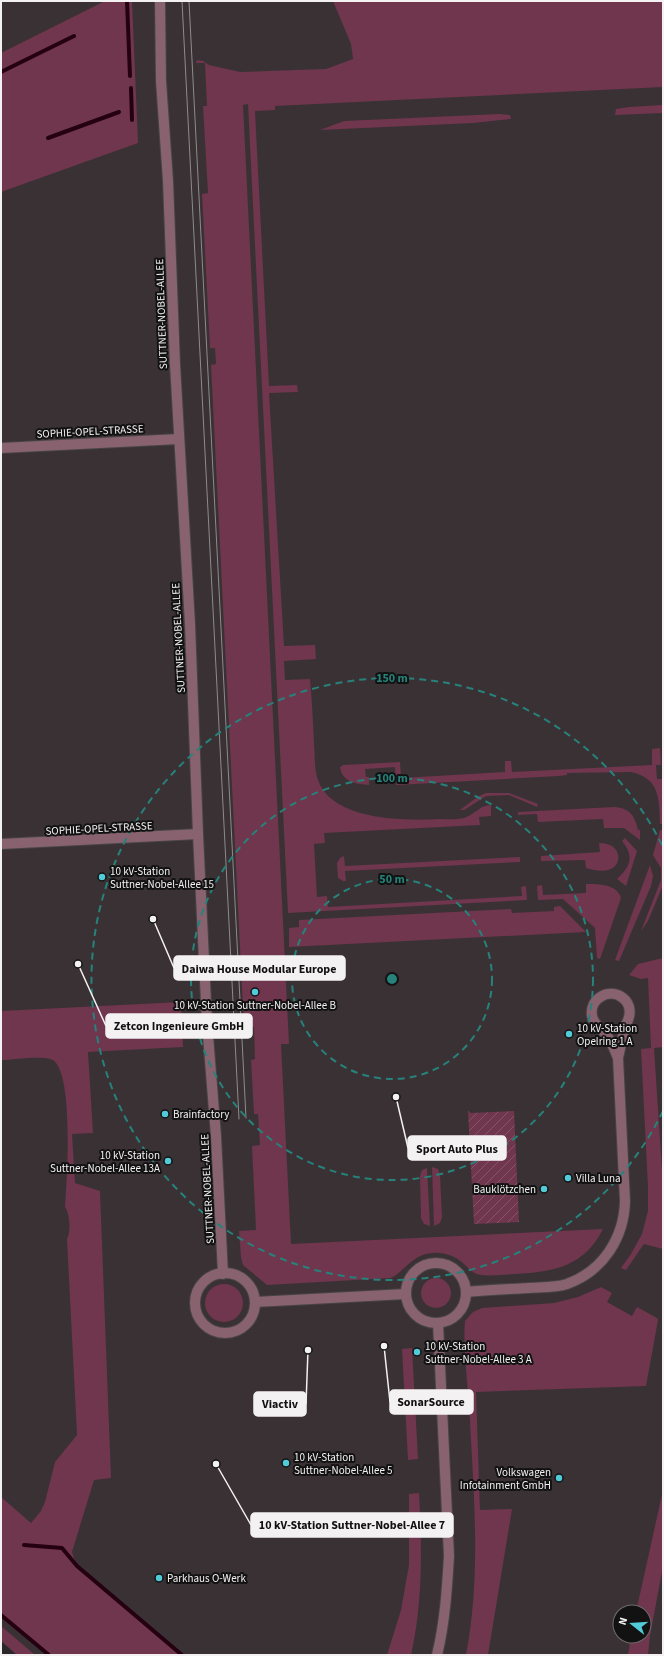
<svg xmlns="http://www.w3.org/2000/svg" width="664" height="1656" viewBox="0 0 664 1656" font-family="'Source Sans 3',sans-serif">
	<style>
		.built { fill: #3a3134; fill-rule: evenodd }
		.green { fill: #6f364d }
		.garden { fill: url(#garden-furrows) }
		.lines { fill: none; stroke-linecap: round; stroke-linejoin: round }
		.stream { stroke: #250011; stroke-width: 4 }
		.minor-casing { stroke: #474445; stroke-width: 12 }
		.minor { stroke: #88626f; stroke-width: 10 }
		.tram { stroke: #8d8b8c; stroke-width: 1 }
		.ring { fill: none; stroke: #26827b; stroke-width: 2; stroke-dasharray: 7 5 }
		.poi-dot { fill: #52cbd9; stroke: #131212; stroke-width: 1.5 }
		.labels { text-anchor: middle; stroke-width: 4; stroke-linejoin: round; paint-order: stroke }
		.street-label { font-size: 11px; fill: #f3f1f2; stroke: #131212 }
		.poi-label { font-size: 11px; fill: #f3f1f2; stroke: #131212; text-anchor: start }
		.centre { fill: #26827b; stroke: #131212; stroke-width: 2 }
		.ring-label { font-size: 12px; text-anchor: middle; font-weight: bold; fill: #26827b; stroke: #131212; stroke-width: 4; stroke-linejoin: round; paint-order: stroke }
		.leader { fill: none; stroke: #f3f1f2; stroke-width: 1.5 }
		.callout-dot { fill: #f3f1f2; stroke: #131212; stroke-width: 1.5 }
		.callout { fill: #f3f1f2; stroke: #f3f1f2; stroke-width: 1.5 }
		.callout-label { font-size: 12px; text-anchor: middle; font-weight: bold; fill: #111 }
	</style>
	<defs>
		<pattern id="garden-furrows" width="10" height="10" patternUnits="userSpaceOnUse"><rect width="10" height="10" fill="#6f364d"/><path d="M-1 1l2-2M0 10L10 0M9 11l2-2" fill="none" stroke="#845467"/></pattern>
	</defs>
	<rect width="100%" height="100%" fill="#2b2829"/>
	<path class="built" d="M1 1H663V1655H30L1 1630ZM620 1612H644V1636H620Z"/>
	<g class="green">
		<path d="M105 1H132L138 143 1 192V53Z"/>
		<path d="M333 1H663V87L275 106V110L255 111 269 386 297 385 298 392 269 393 284 646 315 645 316 659 284 661 285 680 310 679C312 701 313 722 314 743 315 755 314 768 318 780 332 821 406 821 440 819 448 819 457 820 464 818 474 815 480 805 491 805V816L479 817 480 825 324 833 325 843 314 844 317 897 327 896 328 907 522 896 521 887 526 886 527 900 288 913 248 104 243 105 289 1044H281L291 1244 603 1229C584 1267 553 1272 514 1274 502 1275 488 1277 477 1274 472 1272 469 1269 465 1265 456 1256 444 1252 432 1253 413 1254 406 1270 391 1278L267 1285 243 1265 241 1257 239 1231 256 1230 252 1146 260 1145 258 1114H254L251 1060 255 1059 254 1027H244L211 365 216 364 215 348H210L202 194 208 193 203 106H207L205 63H196L197 60 203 61 209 65 240 72 326 69 353 59 351 44Z"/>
		<path d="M663 105V113L615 115 616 109 629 107Z"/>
		<path d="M499 114 510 115 511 119 473 123 320 130 344 121Z"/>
		<path d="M660 748 661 765H656L657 779H662L663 824H660C659 799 660 778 631 772L567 773V775L559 776 396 785 395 767 365 769 366 777H369V785C356 784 342 782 340 767L343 765 400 762 401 778 505 772V761H511L512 772 652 765V749Z"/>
		<path d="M486 793H509L538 804 537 807 509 795 486 796 464 810H460C467 805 477 796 486 793Z"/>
		<path d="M614 807C630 808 635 816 638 830H640V840L624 828H604L603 819 538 822 537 814 518 815V812Z"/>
		<path d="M660 830H663V885L648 921 641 931 661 880V868L653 855Z"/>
		<path d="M625 838 637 851 626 886 617 879C630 867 635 857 622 841Z"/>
		<path d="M599 843C604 843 608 844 612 846 622 853 620 867 608 870 601 872 593 870 586 868L585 860 541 861V856L600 852Z"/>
		<path d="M344 856 345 866 520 857V862L345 871 346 881H343L338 878 337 863 340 858Z"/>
		<path d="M650 865 653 876 651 886 619 961 615 960Z"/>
		<path d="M586 884C599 884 617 884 621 898L600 959 597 958 595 928 563 899 538 900 537 886 542 885 543 895 586 893Z"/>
		<path d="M560 906 586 932 289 947V928L299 927V920L511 909 512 913 554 911V907Z"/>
		<path d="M663 958V1047L654 1048 663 1185V1249L644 1244 626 1270 621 1268 631 1254 642 1234 648 1211V1187L641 1049 651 1048 648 978 641 979 629 975 638 964Z"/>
		<path d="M181 1002 183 1047 88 1052 93 1133 72 1134 75 1183 100 1191 111 1478 94 1480 72 1552 76 1565 184 1655H50L1 1613V1497L31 1523 41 1511 45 1502 55 1462 77 1435 67 1239C71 1232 70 1214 65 1207 67 1182 74 1074 53 1060 44 1055 13 1060 1 1060V1011Z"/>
		<path d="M432 1167 438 1169 440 1175 442 1217 440 1223 434 1226Z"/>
		<path d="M427 1168 430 1226 424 1224 421 1218 420 1176 422 1170Z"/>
		<circle cx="436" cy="1293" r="15"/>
		<circle cx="224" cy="1303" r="19"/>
		<path d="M601 1287 612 1293 607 1302 632 1316 637 1307 657 1318 658 1320 646 1386 476 1392 480 1510 512 1509 488 1655H466C482 1572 473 1487 469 1403 467 1378 463 1345 465 1321L473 1312 482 1308 554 1303 578 1297Z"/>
		<path d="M412 1348 418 1459 408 1460 402 1349Z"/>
		<path d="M663 1490V1566L650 1636 648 1655H628L631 1636H644V1612H636Z"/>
		<path d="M419 1493C422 1547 423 1602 411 1655H387L401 1610 409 1565V1494Z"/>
		<path d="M1 1626 35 1655H17L1 1641Z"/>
	</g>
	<path class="garden" d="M468 1111 471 1113 514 1111 519 1222 474 1224Z"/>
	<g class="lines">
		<g class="stream">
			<path d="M127 1 130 76"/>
			<path d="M1 72 74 36"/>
			<path d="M131 88 132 120"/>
			<path d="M48 138 119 112"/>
			<path d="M24 1545 62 1548 77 1566 182 1655"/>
			<path d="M1 1615 49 1655"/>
		</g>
		<defs>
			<g id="minor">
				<path d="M160 1 161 81 168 181 175 364 190 624 198 834 207 1023 216 1136 223 1274"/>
				<path d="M1 448 179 439"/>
				<path d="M1 844 198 834"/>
				<circle cx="436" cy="1293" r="30"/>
				<circle cx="225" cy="1303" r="30"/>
				<path d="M466 1292C486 1290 507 1289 527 1288 540 1287 555 1288 567 1284 603 1271 624 1238 625 1201L618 1058 625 1026C631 1017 632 1005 623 998 609 987 589 999 592 1016 594 1026 602 1028 607 1036 612 1042 615 1051 618 1058"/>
				<path d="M255 1302 406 1294"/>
				<path d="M437 1655C445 1622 447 1589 449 1556L438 1323"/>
			</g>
		</defs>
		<use href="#minor" class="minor-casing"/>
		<use href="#minor" class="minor"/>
		<g class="tram">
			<path d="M182 1 239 1119"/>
			<path d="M189 1 246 1118"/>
		</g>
	</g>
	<g class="ring">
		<circle cx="392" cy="979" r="100"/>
		<circle cx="392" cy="979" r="201"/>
		<path d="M663 1111A301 301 0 1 1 663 847"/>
	</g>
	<g class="poi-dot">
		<circle cx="102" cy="877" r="4"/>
		<circle cx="255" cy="992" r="4"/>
		<circle cx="569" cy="1034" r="4"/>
		<circle cx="165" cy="1114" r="4"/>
		<circle cx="168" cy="1161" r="4"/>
		<circle cx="568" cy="1178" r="4"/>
		<circle cx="544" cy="1189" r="4"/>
		<circle cx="417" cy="1352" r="4"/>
		<circle cx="286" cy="1463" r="4"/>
		<circle cx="559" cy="1478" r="4"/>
		<circle cx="159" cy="1578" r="4"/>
	</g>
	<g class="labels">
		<g class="street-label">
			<text transform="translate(161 314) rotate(-92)" y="4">SUTTNER-NOBEL-ALLEE</text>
			<text transform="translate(90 431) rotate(-3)" y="4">SOPHIE-OPEL-STRASSE</text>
			<text transform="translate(178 638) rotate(-93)" y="4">SUTTNER-NOBEL-ALLEE</text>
			<text transform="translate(99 828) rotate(-3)" y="4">SOPHIE-OPEL-STRASSE</text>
			<text transform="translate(207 1189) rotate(-93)" y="4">SUTTNER-NOBEL-ALLEE</text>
		</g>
		<g class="poi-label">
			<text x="110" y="875">10 kV-Station<tspan x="110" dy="13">Suttner-Nobel-Allee 15</tspan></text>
			<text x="255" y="1009" text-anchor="middle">10 kV-Station Suttner-Nobel-Allee B</text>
			<text x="577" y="1032">10 kV-Station<tspan x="577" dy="13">Opelring 1 A</tspan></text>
			<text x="173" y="1118">Brainfactory</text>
			<text x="160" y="1159" text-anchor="end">10 kV-Station<tspan x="160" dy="13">Suttner-Nobel-Allee 13A</tspan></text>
			<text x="576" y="1182">Villa Luna</text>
			<text x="536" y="1193" text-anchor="end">Bauklötzchen</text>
			<text x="425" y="1350">10 kV-Station<tspan x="425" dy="13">Suttner-Nobel-Allee 3 A</tspan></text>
			<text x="294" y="1461">10 kV-Station<tspan x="294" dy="13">Suttner-Nobel-Allee 5</tspan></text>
			<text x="551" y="1476" text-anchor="end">Volkswagen<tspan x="551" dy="13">Infotainment GmbH</tspan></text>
			<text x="167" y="1582">Parkhaus O-Werk</text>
		</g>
	</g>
	<circle cx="392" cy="979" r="6" class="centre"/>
	<g class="ring-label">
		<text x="392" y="682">150 m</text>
		<text x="392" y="782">100 m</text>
		<text x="392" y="883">50 m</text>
	</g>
	<path class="leader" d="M153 919L174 968M78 964L106 1026M396 1097L408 1148M384 1346L390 1402M308 1350L306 1404M216 1464L251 1525"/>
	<g class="callout-dot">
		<circle cx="153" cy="919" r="4"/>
		<circle cx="78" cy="964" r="4"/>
		<circle cx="396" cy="1097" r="4"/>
		<circle cx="384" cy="1346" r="4"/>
		<circle cx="308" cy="1350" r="4"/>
		<circle cx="216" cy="1464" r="4"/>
	</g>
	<g class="callout">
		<rect x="174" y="956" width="171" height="24" rx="4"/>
		<rect x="106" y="1014" width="146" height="24" rx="4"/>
		<rect x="408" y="1136" width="98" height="24" rx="4"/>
		<rect x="390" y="1390" width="83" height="24" rx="4"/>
		<rect x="254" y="1392" width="52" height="24" rx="4"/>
		<rect x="251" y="1513" width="202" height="24" rx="4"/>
	</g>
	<g class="callout-label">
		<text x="259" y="973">Daiwa House Modular Europe</text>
		<text x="179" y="1030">Zetcon Ingenieure GmbH</text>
		<text x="457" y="1153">Sport Auto Plus</text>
		<text x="431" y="1406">SonarSource</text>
		<text x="280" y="1408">Viactiv</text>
		<text x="352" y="1529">10 kV-Station Suttner-Nobel-Allee 7</text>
	</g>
	<rect width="664" height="1656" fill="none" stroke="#f3f1f2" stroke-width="4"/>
	<g transform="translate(632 1624) rotate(287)"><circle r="19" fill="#131212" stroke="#6d6b6c"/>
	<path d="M0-3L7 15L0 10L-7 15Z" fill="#52cbd9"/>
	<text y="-6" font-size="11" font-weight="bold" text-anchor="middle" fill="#f3f1f2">N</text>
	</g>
</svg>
